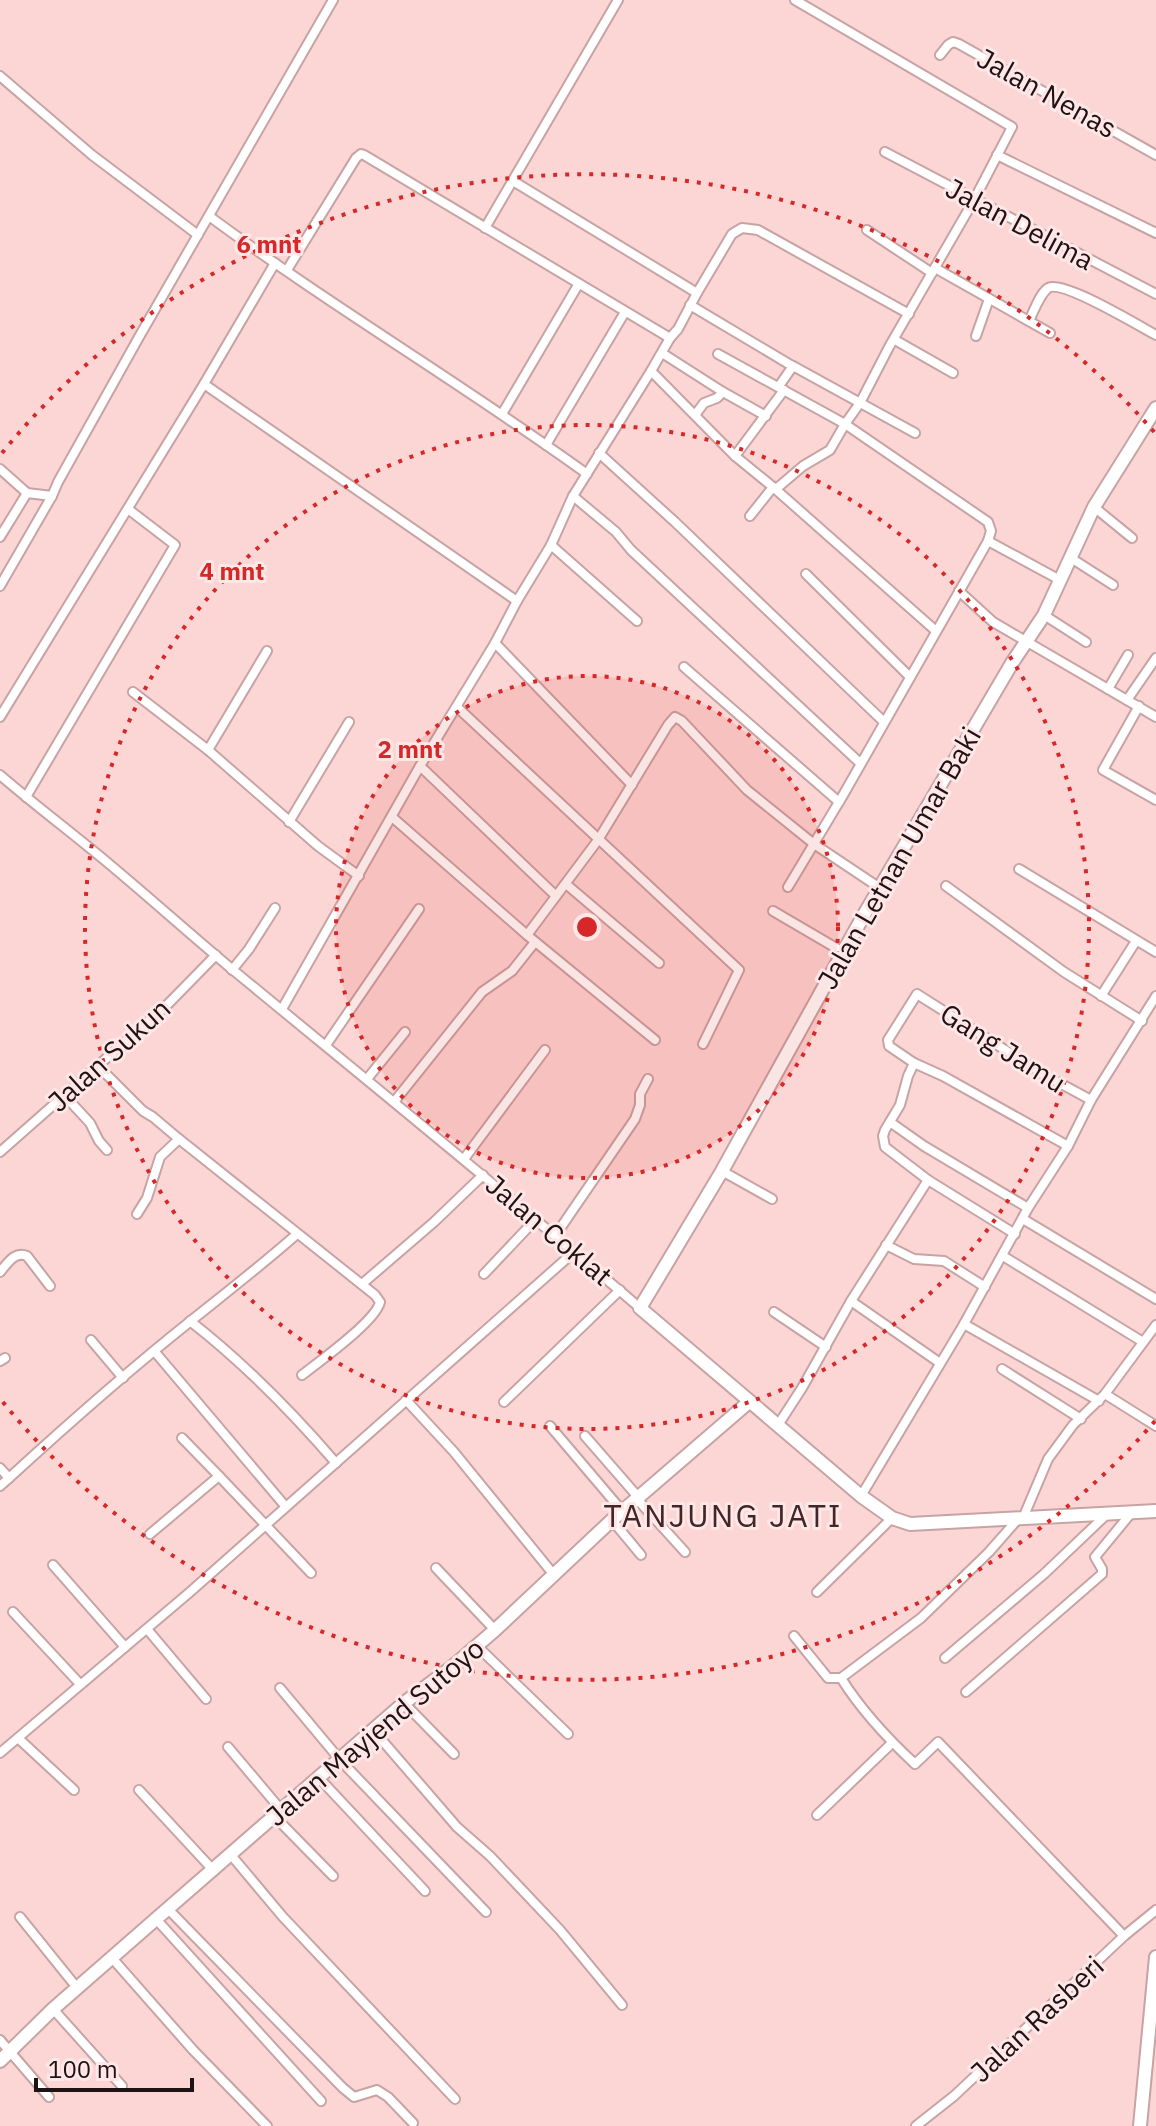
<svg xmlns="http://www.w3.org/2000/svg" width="1156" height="2126" viewBox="0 0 1156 2126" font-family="'IBM Plex Sans',sans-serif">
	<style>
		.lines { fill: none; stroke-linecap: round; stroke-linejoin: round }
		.street-casing { stroke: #c7a3a3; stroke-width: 12 }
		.secondary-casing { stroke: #c7a3a3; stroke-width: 16 }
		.street { stroke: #fff; stroke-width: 8 }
		.secondary { stroke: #fff; stroke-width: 12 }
		.ring { fill: none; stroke: #d62828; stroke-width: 4; stroke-dasharray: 4 8 }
		.labels { text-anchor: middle; stroke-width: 6; stroke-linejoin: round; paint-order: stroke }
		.street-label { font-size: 28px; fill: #1f1212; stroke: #ffe7e7 }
		.quarter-label { font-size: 32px; letter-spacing: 2px; fill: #432627; stroke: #ffe7e7 }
		.centre { fill: #d62828; stroke: #ffe7e7; stroke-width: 4 }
		.ring-label { font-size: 24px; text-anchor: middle; font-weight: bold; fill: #d62828; stroke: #ffe7e7; stroke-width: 6; stroke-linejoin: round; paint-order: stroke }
	</style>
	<rect width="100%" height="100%" fill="#fcd6d5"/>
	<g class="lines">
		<defs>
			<g id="street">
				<path d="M940 55 948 45 953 42 959 44 1156 155"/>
				<path d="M0 76 92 155 198 235"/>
				<path d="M885 152 1156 294"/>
				<path d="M997 155 1156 233"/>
				<path d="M513 181 697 293"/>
				<path d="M209 216C332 307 464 385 587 474"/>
				<path d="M485 228 618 0"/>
				<path d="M867 230 932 273"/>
				<path d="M935 268 1050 333"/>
				<path d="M287 270 356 158 361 154 364 155 670 338"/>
				<path d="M690 305 794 367"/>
				<path d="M1029 321C1034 311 1039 295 1048 288 1062 279 1139 326 1156 335"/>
				<path d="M976 336 989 299"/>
				<path d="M895 340 953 373"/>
				<path d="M662 353 723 392 766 416"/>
				<path d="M718 354 845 424 988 522 991 531 988 541 842 797 788 887"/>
				<path d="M651 371 735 456 773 487 936 631"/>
				<path d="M204 384 517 601"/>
				<path d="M779 386 793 366 915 433"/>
				<path d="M502 414 578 285"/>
				<path d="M695 415 704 403 717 398 723 392"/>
				<path d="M546 445 625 312"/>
				<path d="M599 453 675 522 884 722"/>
				<path d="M735 456 784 390"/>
				<path d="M0 469 27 493"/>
				<path d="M776 489 803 466 830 450 845 424 860 403 889 347 974 200 1012 127 795 0"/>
				<path d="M573 496 616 532 631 550 860 763"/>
				<path d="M1094 507 1132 538"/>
				<path d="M750 516 773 487"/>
				<path d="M0 537 27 493 52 496"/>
				<path d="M988 541 1060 580"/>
				<path d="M551 545 637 621"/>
				<path d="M1071 558 1113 585"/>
				<path d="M806 574 910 677"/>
				<path d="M0 586 52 496 58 482 139 337 333 0"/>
				<path d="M959 591 993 622 1156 717"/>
				<path d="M1044 615 1086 642"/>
				<path d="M495 643 632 785"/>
				<path d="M684 667 839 802"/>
				<path d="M1108 689 1128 655"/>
				<path d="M133 692 208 750 318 846 359 876"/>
				<path d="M1127 700 1156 658"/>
				<path d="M1139 706 1103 770 1156 800"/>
				<path d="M457 707 739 970 703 1044"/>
				<path d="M0 717 204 384 275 263"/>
				<path d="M208 750 267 651"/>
				<path d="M420 766 556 896"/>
				<path d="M0 775C35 805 72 833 108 863 150 898 191 935 233 970 369 1082 506 1193 640 1308"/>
				<path d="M26 797 175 545 128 509"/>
				<path d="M392 817 527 935 655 1040"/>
				<path d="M289 822 349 722"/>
				<path d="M1019 869 1156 952"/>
				<path d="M566 884 659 963"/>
				<path d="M946 886 1064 972 1142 1021"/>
				<path d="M773 911 843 952"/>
				<path d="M527 935 598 840 668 725 675 717 682 721 747 790 814 844 880 888"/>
				<path d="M232 970 249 949 275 908"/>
				<path d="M1101 996 1136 941"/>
				<path d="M282 1009 420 766 495 643 517 601 551 545 573 496 651 371 670 338 678 329 697 293 732 234 742 228 758 230 909 314"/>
				<path d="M326 1045 419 909"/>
				<path d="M914 1063 889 1046 888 1040 917 994 1043 1074 1091 1100"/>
				<path d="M98 1066 143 1111 153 1117 179 1139"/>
				<path d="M367 1079 405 1032"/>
				<path d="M65 1096 90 1123 99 1141 107 1150"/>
				<path d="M394 1102 482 992 512 971 535 942"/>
				<path d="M890 1122 924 1146 1028 1208"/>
				<path d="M0 1152 169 1003 216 955"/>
				<path d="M464 1159 545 1050"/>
				<path d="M722 1171 772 1199"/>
				<path d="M137 1214 147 1198 160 1157 179 1139 375 1295 380 1302C376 1321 320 1361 302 1375"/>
				<path d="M1023 1219 1156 1299"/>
				<path d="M1015 1234 928 1180 885 1147 883 1136 885 1130 900 1105 908 1076 914 1063 943 1076 1068 1146"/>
				<path d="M555 1236 635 1119 640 1105V1094L648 1079"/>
				<path d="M886 1245 914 1259 944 1261 985 1287"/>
				<path d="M1003 1256 1143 1342"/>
				<path d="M0 1272C8 1263 14 1251 27 1256L50 1286"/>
				<path d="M484 1274 536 1219"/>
				<path d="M362 1284 434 1222 483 1175"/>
				<path d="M851 1301 940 1363"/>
				<path d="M774 1312 826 1347"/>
				<path d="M190 1321C244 1363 292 1412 336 1463"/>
				<path d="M964 1324 1099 1401"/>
				<path d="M91 1340 123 1378"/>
				<path d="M155 1352 286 1507"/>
				<path d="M0 1361 5 1358"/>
				<path d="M1002 1369 1081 1419"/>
				<path d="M1105 1394 1156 1426"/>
				<path d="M406 1400 454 1452 554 1575"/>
				<path d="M504 1402 620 1290"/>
				<path d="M778 1425 802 1388 851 1301 928 1180"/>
				<path d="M550 1426 623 1512"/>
				<path d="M585 1436 639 1498"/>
				<path d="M182 1438 219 1476"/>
				<path d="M0 1468 9 1478 0 1486"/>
				<path d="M9 1478C68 1424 129 1370 192 1320 227 1292 263 1264 297 1234"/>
				<path d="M861 1496 964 1324 1028 1208 1068 1146 1091 1100 1156 996"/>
				<path d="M637 1499 685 1552"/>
				<path d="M1023 1518 1048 1459 1073 1425 1105 1394 1156 1325"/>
				<path d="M612 1520 641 1555"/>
				<path d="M150 1534 219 1476 311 1573"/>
				<path d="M53 1565 125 1647"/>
				<path d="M436 1568 495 1630"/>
				<path d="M817 1592 892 1518"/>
				<path d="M13 1612 80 1684"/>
				<path d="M147 1629 206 1699"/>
				<path d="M794 1636 828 1678H841L921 1618 989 1552 1018 1519"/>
				<path d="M477 1646 568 1734"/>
				<path d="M945 1658 1044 1574 1106 1515"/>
				<path d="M841 1678C861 1710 887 1738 915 1764L938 1742 1124 1936"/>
				<path d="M280 1688 341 1761 486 1912"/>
				<path d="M966 1692 1102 1574V1569L1095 1557 1132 1512"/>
				<path d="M404 1703 454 1754"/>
				<path d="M374 1731 457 1827 490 1856 560 1930 622 2005"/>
				<path d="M18 1738 74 1790"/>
				<path d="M228 1747 282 1811"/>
				<path d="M0 1753 190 1592 574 1252"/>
				<path d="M320 1779 425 1891"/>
				<path d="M139 1790 214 1871"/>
				<path d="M817 1815 892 1743"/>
				<path d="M275 1817 333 1876"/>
				<path d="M231 1855 283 1917 455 2099"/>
				<path d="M168 1909 343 2088 354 2097 377 2090 388 2097 413 2123"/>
				<path d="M20 1917 78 1989"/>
				<path d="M156 1919 321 2101"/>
				<path d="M112 1958 193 2050 267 2126"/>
				<path d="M53 2009 122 2086"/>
				<path d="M0 2040 49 2097"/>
				<path d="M916 2126 954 2096 1124 1936 1156 1910"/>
			</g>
			<g id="secondary">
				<path d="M1156 408 1094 507 1044 615 1012 663 865 913 722 1171 640 1308 861 1496 892 1518 910 1524 1156 1511"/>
				<path d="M0 2061 53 2009 156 1919 404 1703 451 1668 495 1630 612 1520 749 1402"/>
				<path d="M1140 2126 1156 1957"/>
			</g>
		</defs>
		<use href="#street" class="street-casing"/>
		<use href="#secondary" class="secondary-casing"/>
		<use href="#street" class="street"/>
		<use href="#secondary" class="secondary"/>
	</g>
	<circle cx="587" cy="927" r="251" fill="#d62828" fill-opacity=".12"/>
	<g class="ring">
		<circle cx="587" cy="927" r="251"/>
		<circle cx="587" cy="927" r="502"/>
		<path d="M1155 1421A753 753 0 0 1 2 1401M2 453A753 753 0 0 1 1155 433"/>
	</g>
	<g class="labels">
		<g class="street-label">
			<text transform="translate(1047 93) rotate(29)" y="10">Jalan Nenas</text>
			<text transform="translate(1020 224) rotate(28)" y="10">Jalan Delima</text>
			<text transform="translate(899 858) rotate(-60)" y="10">Jalan Letnan Umar Baki</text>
			<text transform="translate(1003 1048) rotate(32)" y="10">Gang Jamu</text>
			<text transform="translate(109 1055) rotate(-42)" y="10">Jalan Sukun</text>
			<text transform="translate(549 1230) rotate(40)" y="10">Jalan Coklat</text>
			<text transform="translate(375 1732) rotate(-40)" y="10">Jalan Mayjend Sutoyo</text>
			<text transform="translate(1037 2019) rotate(-43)" y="10">Jalan Rasberi</text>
		</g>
		<g class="quarter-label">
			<text x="723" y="1527">TANJUNG JATI</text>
		</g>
	</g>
	<circle cx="587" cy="927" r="12" class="centre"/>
	<g class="ring-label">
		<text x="269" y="253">6 mnt</text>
		<text x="232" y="580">4 mnt</text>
		<text x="410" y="758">2 mnt</text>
	</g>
	<path d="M36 2078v12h156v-12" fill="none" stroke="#1f1212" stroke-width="4"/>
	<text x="48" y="2078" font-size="24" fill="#1f1212" stroke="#ffe7e7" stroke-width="6" paint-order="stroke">100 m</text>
</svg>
